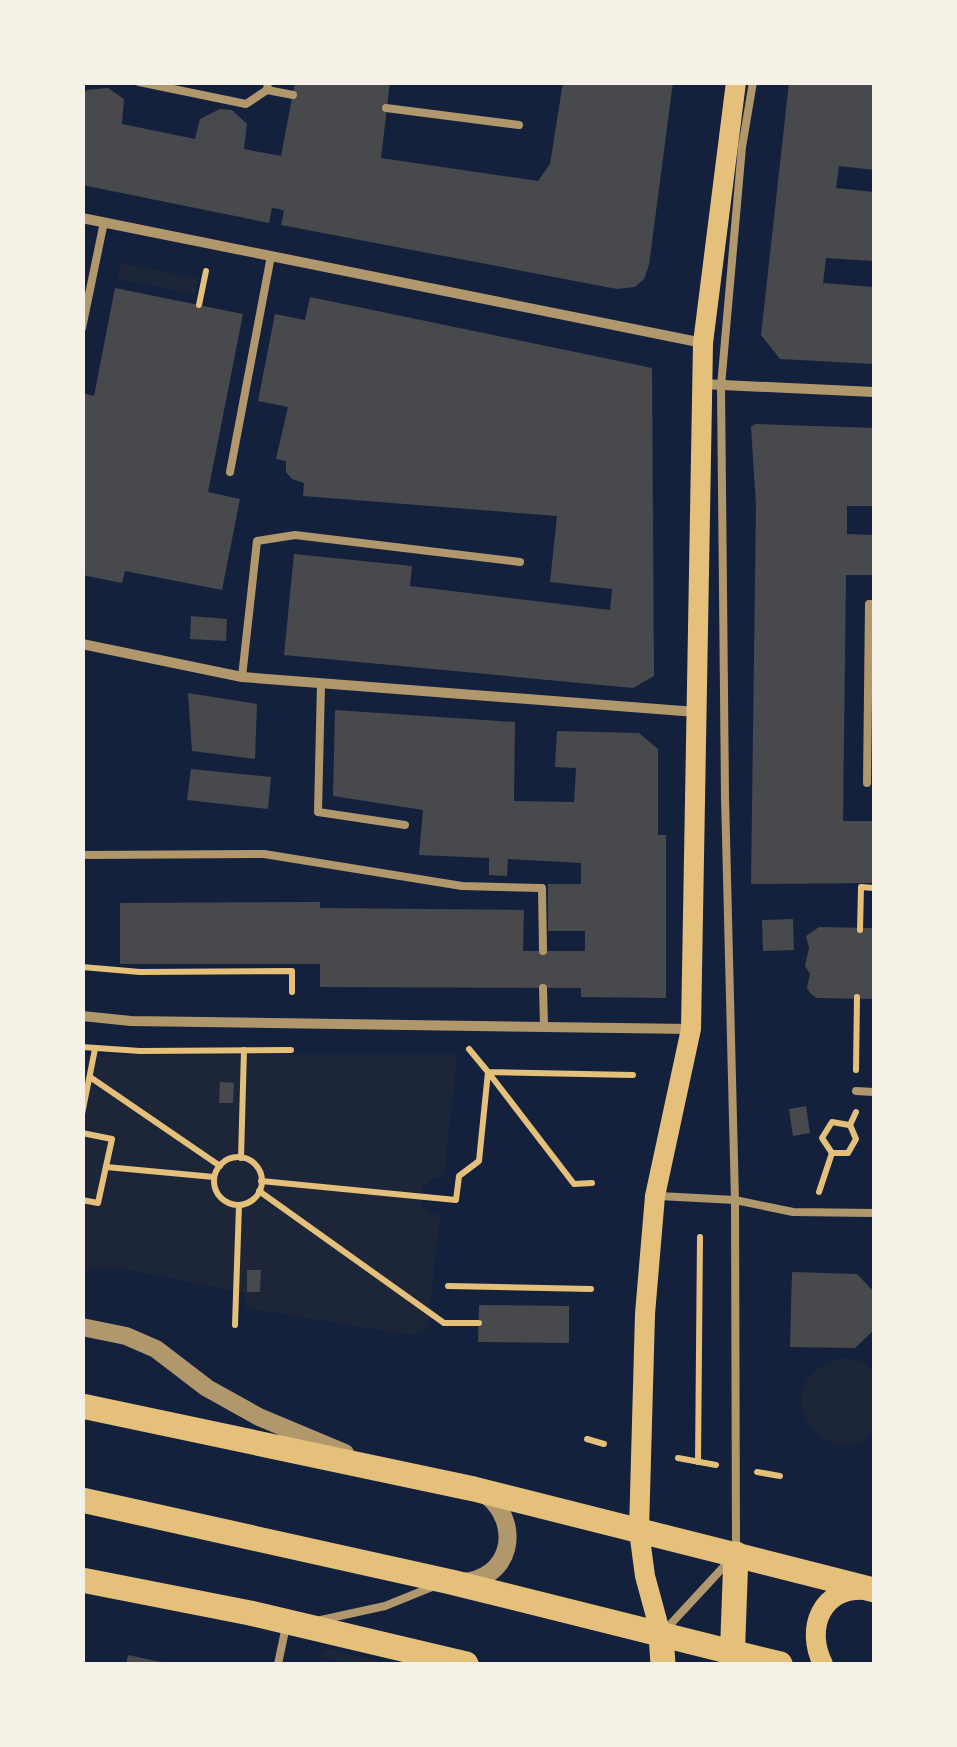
<svg xmlns="http://www.w3.org/2000/svg" width="957" height="1747" viewBox="0 0 957 1747" font-family="'Open Sans',sans-serif">
	<style>
		.green { fill: #1d2539 }
		.building { fill: #48494c }
		.lines { fill: none; stroke-linecap: round; stroke-linejoin: round }
		.path { stroke: #e5c07b; stroke-width: 6 }
		.service { stroke: #b1986c; stroke-width: 8 }
		.minor { stroke: #b1986c; stroke-width: 10 }
		.tertiary { stroke: #b1986c; stroke-width: 18 }
		.secondary { stroke: #e5c07b; stroke-width: 20 }
		.primary { stroke: #e5c07b; stroke-width: 25 }
	</style>
	<rect width="100%" height="100%" fill="#14213d"/>
	<g class="green">
		<path d="M120 263 198 278 195 294 117 279Z"/>
		<path d="M82 1055H457L444 1177 432 1179 422 1188 421 1206 440 1217 427 1330 411 1335 246 1308 245 1293 114 1267 86 1270 82 1267Z"/>
		<path d="M844 1358 861 1361 874 1370V1432C822 1481 757 1377 844 1358Z"/>
		<path d="M328 1649 390 1664H349L323 1657V1650Z"/>
	</g>
	<g class="building">
		<path d="M295 82H390L381 158 538 181 550 164 563 82H673L649 265 644 279 635 287 617 289 281 225 284 211 279 209 272 208 269 223 82 185V95L87 90 108 88 124 99 122 124 195 139 200 119 220 109 232 110 247 124 244 149 281 156Z"/>
		<path d="M789 82H874V170L839 166 836 188 874 192 873 261 826 258 823 283 874 287V364L780 359 761 335Z"/>
		<path d="M115 288 243 314 208 492 240 499 222 590 125 571 122 583 82 575V393L94 396Z"/>
		<path d="M310 297 652 368 654 676 633 688 284 655 294 554 412 566 410 586 610 610 612 589 550 582 557 516 303 496 304 483 292 479 286 472V461L276 459 288 407 258 401 275 314 305 320Z"/>
		<path d="M755 424 874 428V506H847V534L874 535V575H846L843 821H873L872 883 751 884 756 505 751 427Z"/>
		<path d="M191 616 227 619 226 641 190 639Z"/>
		<path d="M188 693 257 704 255 759 192 751Z"/>
		<path d="M335 710 515 722 514 801 574 802 576 768 555 767 557 731 639 733 658 749V835H666V998L581 997V988L320 987V964H120V903L320 902V908L524 910 523 951H585V931H548V884H581V863L508 859 507 876 489 875V858L419 855 423 810 333 796Z"/>
		<path d="M191 769 271 777 268 809 187 800Z"/>
		<path d="M793 919 794 950 763 951 762 920Z"/>
		<path d="M819 927 874 928V999L817 998 811 994 807 988 810 974 805 966 809 948 806 936Z"/>
		<path d="M220 1082 234 1083 233 1103H219Z"/>
		<path d="M806 1106 810 1133 793 1136 789 1109Z"/>
		<path d="M247 1270H261L260 1292H247Z"/>
		<path d="M792 1272 857 1274 874 1292V1330L855 1348 790 1347Z"/>
		<path d="M479 1305 569 1306V1343L478 1342Z"/>
		<path d="M128 1655 166 1663 165 1664H126Z"/>
	</g>
	<g class="lines">
		<g class="path">
			<path d="M199 305 206 271"/>
			<path d="M860 930 861 887 874 888"/>
			<path d="M82 967 140 972 292 971V992"/>
			<path d="M82 1047 140 1051 291 1050"/>
			<path d="M469 1049 488 1072 633 1075"/>
			<path d="M856 1070 857 997"/>
			<path d="M90 1077 220 1166"/>
			<path d="M82 1114 95 1049"/>
			<path d="M82 1133 112 1139 98 1203 82 1200"/>
			<path d="M832 1153 822 1138 832 1122 849 1125"/>
			<circle cx="238" cy="1181" r="24"/>
			<path d="M241 1158 244 1050"/>
			<path d="M106 1167 214 1177"/>
			<path d="M261 1181 456 1200 459 1176 479 1161 488 1072 574 1184 592 1183"/>
			<path d="M259 1191 444 1323H479"/>
			<path d="M819 1192 832 1153H848L856 1139 850 1125 856 1112"/>
			<path d="M448 1286 591 1289"/>
			<path d="M235 1325 239 1205"/>
			<path d="M587 1439 604 1444"/>
			<path d="M678 1458 716 1465"/>
			<path d="M698 1462 700 1237"/>
			<path d="M757 1472 780 1476"/>
		</g>
		<g class="service">
			<path d="M139 82 246 104 267 90"/>
			<path d="M268 82 267 90 293 95"/>
			<path d="M386 108 519 125"/>
			<path d="M82 328 104 222"/>
			<path d="M230 472 271 256"/>
			<path d="M242 677 257 541 295 535 520 562"/>
			<path d="M321 684 318 812 405 825"/>
			<path d="M867 783 869 604H874"/>
			<path d="M82 855 264 854 462 886 542 888 543 951"/>
			<path d="M543 988 544 1025"/>
			<path d="M856 1091 874 1092"/>
			<path d="M659 1196 735 1200 793 1212 874 1213"/>
			<path d="M736 1550 735 1200 725 796 721 386 742 147 753 82"/>
			<path d="M321 1620 385 1606 432 1587"/>
			<path d="M667 1628 729 1561"/>
			<path d="M278 1664 286 1626"/>
		</g>
		<g class="minor">
			<path d="M82 218 703 343"/>
			<path d="M702 384 874 392"/>
			<path d="M82 644 242 677 696 712"/>
			<path d="M82 1016 131 1021 691 1029"/>
		</g>
		<g class="tertiary">
			<path d="M82 1327 126 1336 156 1349 207 1388 259 1417 345 1453"/>
			<path d="M461 1582C511 1580 523 1524 486 1495"/>
		</g>
		<g class="secondary">
			<path d="M661 1635 645 1576 639 1531 645 1314 655 1196 691 1029 703 343 736 82"/>
			<path d="M823 1664C805 1629 821 1586 867 1590"/>
		</g>
		<g class="primary">
			<path d="M82 1406 474 1489 874 1590"/>
			<path d="M82 1500 451 1582 780 1664"/>
			<path d="M82 1580 250 1613 466 1664"/>
			<path d="M661 1635 663 1664"/>
			<path d="M732 1664 736 1554"/>
		</g>
	</g>
	<rect width="957" height="1747" fill="none" stroke="#f6f1e7" stroke-width="170"/>
</svg>
